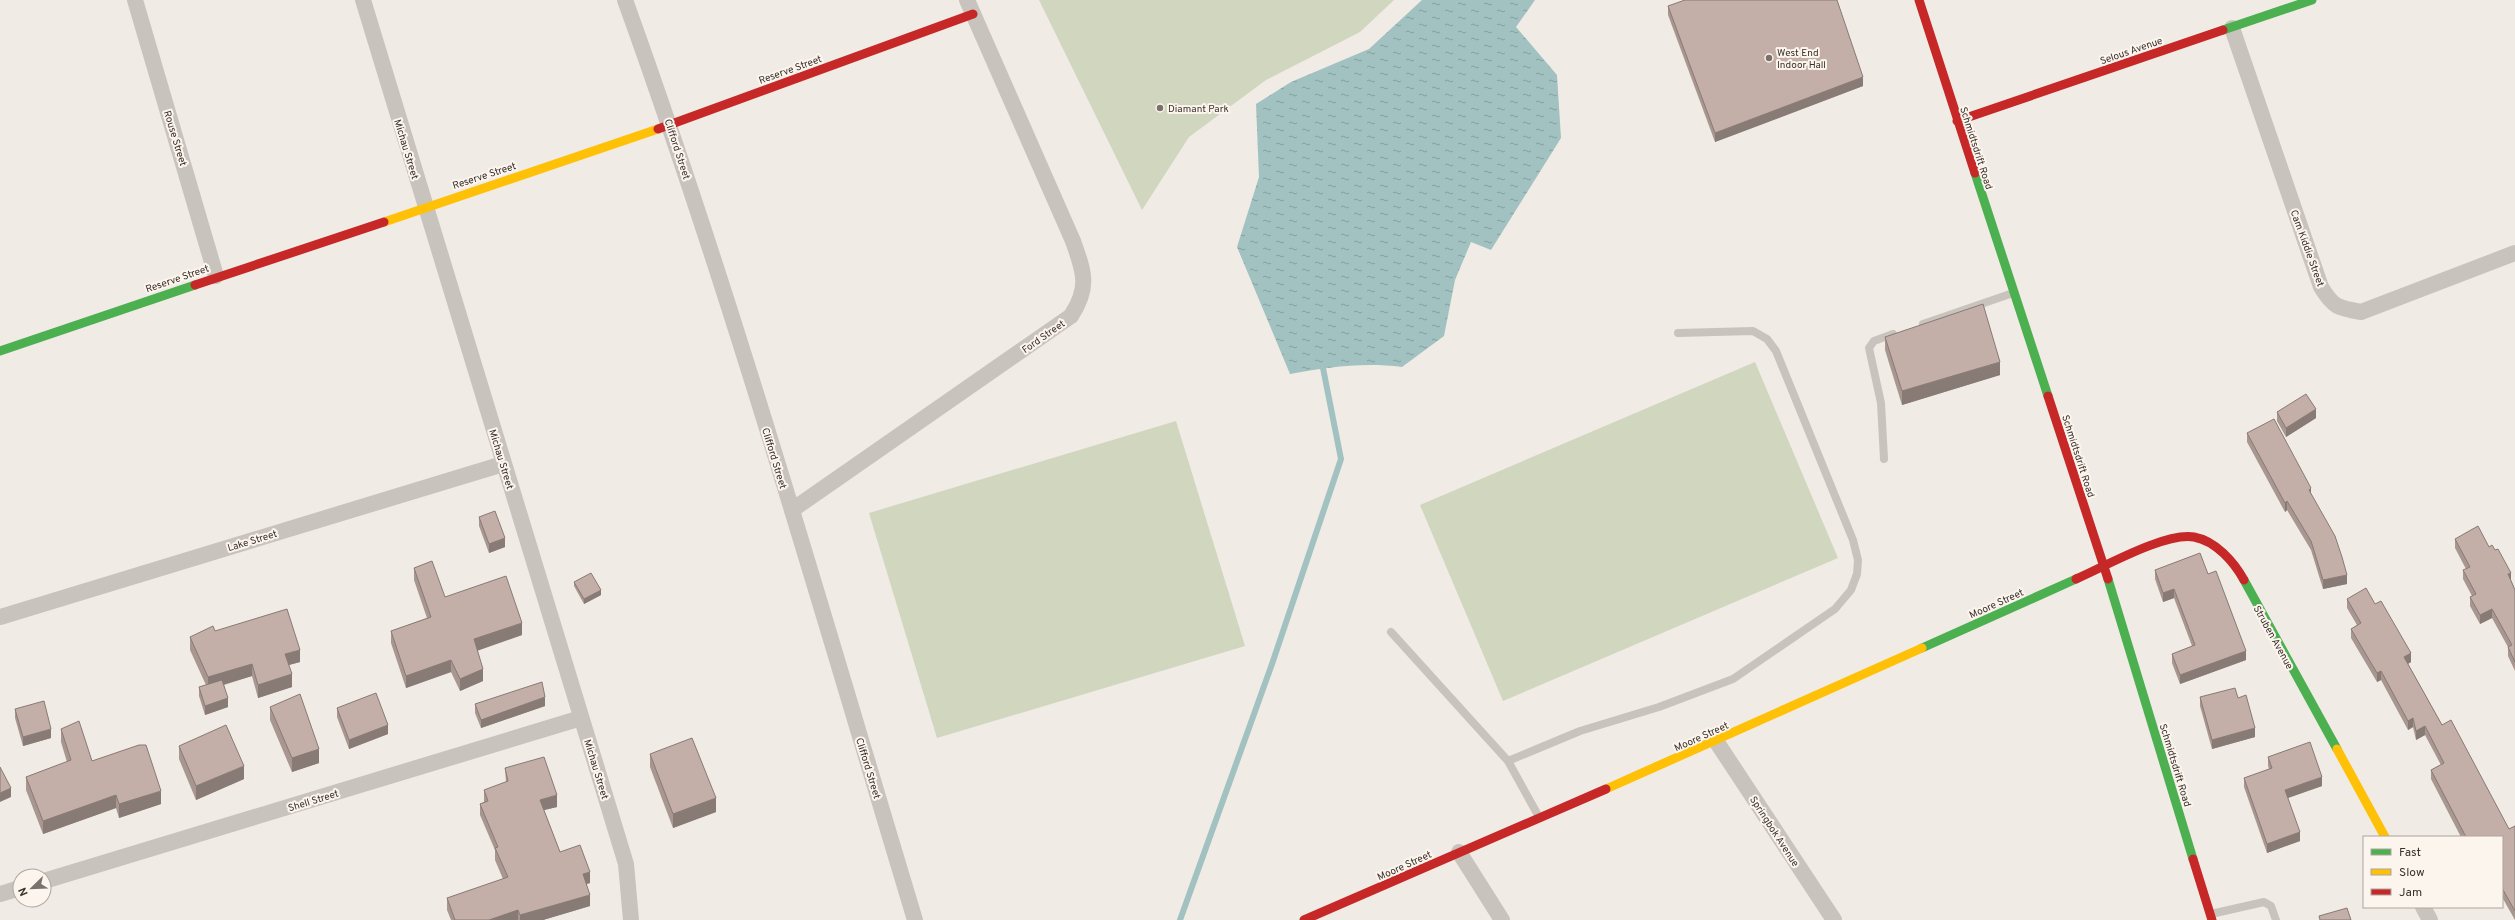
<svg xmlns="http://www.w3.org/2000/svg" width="2515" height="920" viewBox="0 0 2515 920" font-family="Overpass,sans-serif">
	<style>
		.green { fill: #d1d6bf }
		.water { fill: url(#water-ripples) }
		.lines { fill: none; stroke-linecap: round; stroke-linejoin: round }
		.stream { stroke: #a1c2c1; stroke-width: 6 }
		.lane { stroke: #c9c3be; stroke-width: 8 }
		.street { stroke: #c9c3be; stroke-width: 16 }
		.fast { stroke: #4caf50; stroke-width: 9 }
		.slow { stroke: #ffc107; stroke-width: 9 }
		.jam { stroke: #c62828; stroke-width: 9 }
		.wall { fill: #a89690 }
		.shaded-wall { fill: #887a75 }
		.building { fill: #c3afa7; stroke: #887a75 }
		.poi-dot { fill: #7a716c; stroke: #fbf5ee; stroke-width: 1.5 }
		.labels { text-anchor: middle; stroke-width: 4; stroke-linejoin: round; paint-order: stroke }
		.street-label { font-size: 10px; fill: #3b302b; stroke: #fbf5ee }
		.poi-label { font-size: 10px; fill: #3b302b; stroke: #fbf5ee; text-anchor: start }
	</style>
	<defs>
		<pattern id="water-ripples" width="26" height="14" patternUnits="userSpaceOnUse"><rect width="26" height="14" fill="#a1c2c1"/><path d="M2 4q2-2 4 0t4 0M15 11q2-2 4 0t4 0" fill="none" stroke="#849e9d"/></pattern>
	</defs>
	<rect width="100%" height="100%" fill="#f0ebe5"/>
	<g class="green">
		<path d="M1039 0H1394L1360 32 1266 80 1189 137 1142 210Z"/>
		<path d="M1755 362 1838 558 1503 701 1420 505Z"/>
		<path d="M1176 421 1245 646 937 738 869 513Z"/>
	</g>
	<path class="water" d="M1422 0H1535L1516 27 1557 75 1561 138 1491 250 1471 242 1455 280 1444 336 1402 367C1364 362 1327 367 1290 374L1237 247 1259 177 1256 104 1291 82 1369 49Z"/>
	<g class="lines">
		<path class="stream" d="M1180 920 1272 664 1341 459 1323 368"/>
		<g class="lane">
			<path d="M1923 324 2013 293"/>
			<path d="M1884 459 1881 403 1869 348 1874 341 1893 334"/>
			<path d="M1391 632 1508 761 1539 817"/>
			<path d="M1508 761 1580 731 1659 707 1733 679 1835 609 1851 590 1857 574 1858 560 1853 540 1776 351 1767 339 1753 331 1678 333"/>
			<path d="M2211 914 2264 902 2271 906 2276 920"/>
		</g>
		<g class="street">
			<path d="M135 0 216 276"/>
			<path d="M363 0 626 864 631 920"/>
			<path d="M625 0C734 302 822 612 915 920"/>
			<path d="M2232 28 2321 287C2333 307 2338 308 2361 312L2515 253"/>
			<path d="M792 510 1071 316C1090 287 1084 272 1073 241L967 0"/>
			<path d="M0 617 503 464"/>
			<path d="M1716 741 1834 920"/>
			<path d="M1459 852 1502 920"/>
			<path d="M44 881 581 718"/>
			<path d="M0 894 20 888"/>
			<path d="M2423 907 2430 920"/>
		</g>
		<g class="fast">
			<path d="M2223 30 2312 0"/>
			<path d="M1975 173 2048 396"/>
			<path d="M0 351 195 285"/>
			<path d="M2108 579 2193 859"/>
			<path d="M2244 580 2337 749"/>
			<path d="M1922 648 2076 579"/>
		</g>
		<g class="slow">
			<path d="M384 222 658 129"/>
			<path d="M2337 749 2385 837"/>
			<path d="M1606 789 1922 648"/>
		</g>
		<g class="jam">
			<path d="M1919 0 1975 173"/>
			<path d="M1957 121 2223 30"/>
			<path d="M658 129 973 14"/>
			<path d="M195 285 384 222"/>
			<path d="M2048 396 2108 579"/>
			<path d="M2076 579C2104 567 2165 532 2194 537 2216 541 2234 562 2244 580"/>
			<path d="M2193 859 2212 920"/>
			<path d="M1304 920 1606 789"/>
		</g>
	</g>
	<g class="wall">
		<path d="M1668 6 1863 86 1715 142 1668 15Z"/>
		<path d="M1885 337 2000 375 1902 405 1885 350Z"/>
		<path d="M2277 412 2316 418 2286 437 2277 421Z"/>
		<path d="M2247 433 2311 494 2347 584 2323 589 2311 550 2287 510 2285 512 2247 442Z"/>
		<path d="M479 517 505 547 489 553 479 526Z"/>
		<path d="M2455 539 2489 547 2511 580 2515 590V671L2508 656V647L2492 618 2480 624 2470 606V597L2472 596 2463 579V570L2466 569 2455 548Z"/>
		<path d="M414 568 445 597 522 635 477 650 483 681 460 691 451 672 406 688 391 643V631L427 618 414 580Z"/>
		<path d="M2155 570 2208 574 2246 660 2180 684 2172 663V654L2192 646 2174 598 2163 602 2155 579Z"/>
		<path d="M574 582 601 595 584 604 574 586Z"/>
		<path d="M2347 599 2375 604 2411 662 2408 664 2442 725 2509 829 2515 826V920L2502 897V837H2461L2431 779V770L2441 765 2425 735 2416 740 2413 727 2408 730 2381 680 2377 682 2351 638V629L2357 625 2347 608Z"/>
		<path d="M215 631 300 662 289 665 292 687 258 698 252 676 224 685 228 707 205 715 199 696V687L206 685 190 650V637Z"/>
		<path d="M2200 697 2238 698 2255 737 2212 749 2200 706Z"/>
		<path d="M475 704 545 706 481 728 475 713Z"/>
		<path d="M270 707 319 763 292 772 270 720Z"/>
		<path d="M337 708 388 734 349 749 337 717Z"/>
		<path d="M15 709 51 738 23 746 15 718Z"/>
		<path d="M61 729 92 761 161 804 119 818 116 808 43 834 26 790V777L67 762 61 742Z"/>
		<path d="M179 746 244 779 196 800 179 759Z"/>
		<path d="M650 754 716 812 673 828 650 767Z"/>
		<path d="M2268 757 2322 786 2287 798 2300 841 2267 853 2244 787V778L2269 769 2268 766Z"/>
		<path d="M505 768 557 807 544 810 560 852 590 883 586 884 590 906 543 920H451L447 910V898L503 879 495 860V850L480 815V804L484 802V790L506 782Z"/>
	</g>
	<g class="shaded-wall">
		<path d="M1863 77V86L1715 142V133Z"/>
		<path d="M2000 362V375L1902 405V391Z"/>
		<path d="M2316 409V418L2286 437V428Z"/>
		<path d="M2311 488V497L2309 490Z"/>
		<path d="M2287 501V510L2285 512V503Z"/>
		<path d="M505 538V547L489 553V544Z"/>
		<path d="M2511 573V582L2508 574Z"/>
		<path d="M2347 575V584L2323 589V580Z"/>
		<path d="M2174 589V598L2163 602V593Z"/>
		<path d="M601 590V595L584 604V599Z"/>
		<path d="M2492 609V618L2480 624V615Z"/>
		<path d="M522 623V635L474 652V639Z"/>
		<path d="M300 650V662L285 666V654Z"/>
		<path d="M2246 651V660L2180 684V675Z"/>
		<path d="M2411 653V662L2404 666V657Z"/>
		<path d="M451 660V672L406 688V676Z"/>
		<path d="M252 664V676L208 689V677Z"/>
		<path d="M483 669V681L460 691V679Z"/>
		<path d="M2381 671V680L2377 682V673Z"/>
		<path d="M292 674V687L258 698V685Z"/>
		<path d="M545 697V706L481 728V720Z"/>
		<path d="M228 698V707L205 715V706Z"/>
		<path d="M2413 718V727L2408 730V721Z"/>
		<path d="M388 725V734L349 749V740Z"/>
		<path d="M2425 726V735L2416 740V731Z"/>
		<path d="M2255 728V737L2212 749V740Z"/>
		<path d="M51 729V738L23 746V737Z"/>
		<path d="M319 749V763L292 772V758Z"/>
		<path d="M244 766V779L196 800V786Z"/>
		<path d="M2322 777V786L2285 799V790Z"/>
		<path d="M11 788V797L0 802V793Z"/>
		<path d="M161 791V804L119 818V804Z"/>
		<path d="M116 795V808L43 834V821Z"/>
		<path d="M557 795V807L540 811V800Z"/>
		<path d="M716 798V812L673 828V814Z"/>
		<path d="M2300 832V841L2267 853V844Z"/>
		<path d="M590 872V883L583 885V874Z"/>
		<path d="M590 895V906L543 920H520V915Z"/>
		<path d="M518 910V920H489Z"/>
	</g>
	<g class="building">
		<path d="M1685 0H1837L1863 77 1715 133 1668 6Z"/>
		<path d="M1983 304 2000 362 1902 391 1885 337Z"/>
		<path d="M2306 394 2316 409 2286 428 2277 412Z"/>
		<path d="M2274 419 2311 488 2309 490 2335 536 2342 557 2347 575 2323 580 2311 541 2287 501 2285 503 2247 433Z"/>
		<path d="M495 511 505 538 489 544 479 517Z"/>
		<path d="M2478 526 2489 547 2492 545 2495 550 2498 549 2511 573 2508 574 2515 590V662L2508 647 2512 645 2492 609 2480 615 2470 597 2476 594 2463 570 2470 567 2455 539Z"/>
		<path d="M2200 553 2208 574 2216 571 2246 651 2180 675 2172 654 2195 645 2174 589 2163 593 2155 570Z"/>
		<path d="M432 561 445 597 506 576 522 623 474 639 483 669 460 679 451 660 406 676 391 631 431 617 414 568Z"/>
		<path d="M591 573 601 590 584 599 574 582Z"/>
		<path d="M2366 588 2375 604 2381 601 2411 653 2404 657 2442 725 2451 720 2509 829 2515 826V911L2502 888V837H2466L2431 770 2444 763 2425 726 2416 731 2413 718 2408 721 2381 671 2377 673 2351 629 2361 623 2347 599Z"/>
		<path d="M287 609 300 650 285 654 292 674 258 685 252 664 208 677 190 637 213 626 215 631Z"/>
		<path d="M222 680 228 698 205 706 199 687Z"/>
		<path d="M542 682 545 697 481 720 475 704Z"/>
		<path d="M2235 688 2238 698 2246 695 2255 728 2212 740 2200 697Z"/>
		<path d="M376 693 388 725 349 740 337 708Z"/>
		<path d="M300 694 319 749 292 758 270 707Z"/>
		<path d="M44 701 51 729 23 737 15 709Z"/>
		<path d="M79 721 92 761 139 745H146L161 791 119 804 116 795 43 821 26 777 71 760 61 729Z"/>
		<path d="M226 725 244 766 196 786 179 746Z"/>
		<path d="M692 738 716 798 673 814 650 754Z"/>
		<path d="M2310 742 2322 777 2285 790 2300 832 2267 844 2244 778 2272 768 2268 757Z"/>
		<path d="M544 757 557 795 540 800 560 852 580 845 590 872 583 874 590 895 520 915 518 910 489 920H455L447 898 508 877 495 848 498 847 480 804 488 801 484 790 508 781 505 768Z"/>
		<path d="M0 767 11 788 0 793Z"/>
		<path d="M2347 908 2351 920H2320L2319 916Z"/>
	</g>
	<g class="poi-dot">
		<circle cx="1769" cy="58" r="4"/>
		<circle cx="1160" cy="108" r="4"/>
	</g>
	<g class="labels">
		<g class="street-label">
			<text transform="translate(2131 50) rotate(-19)" y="4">Selous Avenue</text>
			<text transform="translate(790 69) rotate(-20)" y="4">Reserve Street</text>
			<text transform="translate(176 138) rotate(73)" y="4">Rouse Street</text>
			<text transform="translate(1977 148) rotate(72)" y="4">Schmidtsdrift Road</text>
			<text transform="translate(407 149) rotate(73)" y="4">Michau Street</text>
			<text transform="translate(678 149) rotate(72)" y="4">Clifford Street</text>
			<text transform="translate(484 175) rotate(-18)" y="4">Reserve Street</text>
			<text transform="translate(2308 248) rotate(70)" y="4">Cam Kiddie Street</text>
			<text transform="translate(177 278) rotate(-19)" y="4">Reserve Street</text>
			<text transform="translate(1043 336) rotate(-35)" y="4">Ford Street</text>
			<text transform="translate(2079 456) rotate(72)" y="4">Schmidtsdrift Road</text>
			<text transform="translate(775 458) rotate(73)" y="4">Clifford Street</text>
			<text transform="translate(502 459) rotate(73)" y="4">Michau Street</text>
			<text transform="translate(252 540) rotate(-17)" y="4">Lake Street</text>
			<text transform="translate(1996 603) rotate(-24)" y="4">Moore Street</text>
			<text transform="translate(2274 637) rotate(61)" y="4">Struben Avenue</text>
			<text transform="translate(1701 736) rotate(-24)" y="4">Moore Street</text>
			<text transform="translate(2176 765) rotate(73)" y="4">Schmidtsdrift Road</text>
			<text transform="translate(869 768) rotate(73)" y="4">Clifford Street</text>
			<text transform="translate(597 769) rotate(73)" y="4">Michau Street</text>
			<text transform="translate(313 800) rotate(-17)" y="4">Shell Street</text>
			<text transform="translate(1775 831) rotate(57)" y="4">Springbok Avenue</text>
			<text transform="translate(1404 865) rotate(-24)" y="4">Moore Street</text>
		</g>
		<g class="poi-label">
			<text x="1777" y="56">West End<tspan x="1777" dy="12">Indoor Hall</tspan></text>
			<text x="1168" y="112">Diamant Park</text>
		</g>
	</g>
	<rect x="2363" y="836" width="140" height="72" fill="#fbf5ee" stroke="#aea6a0"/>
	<rect x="2371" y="849" width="20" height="6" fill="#4caf50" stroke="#aea6a0"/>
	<text x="2399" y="856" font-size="12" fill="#3b302b">Fast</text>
	<rect x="2371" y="869" width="20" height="6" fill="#ffc107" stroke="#aea6a0"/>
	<text x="2399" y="876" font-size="12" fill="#3b302b">Slow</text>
	<rect x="2371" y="889" width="20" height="6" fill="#c62828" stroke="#aea6a0"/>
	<text x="2399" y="896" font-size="12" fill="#3b302b">Jam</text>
	<g transform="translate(32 888) rotate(247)"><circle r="19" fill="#fbf5ee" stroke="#aea6a0"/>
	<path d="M0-3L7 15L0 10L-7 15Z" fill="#7a716c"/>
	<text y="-6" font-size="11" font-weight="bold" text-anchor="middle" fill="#3b302b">N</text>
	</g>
</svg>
